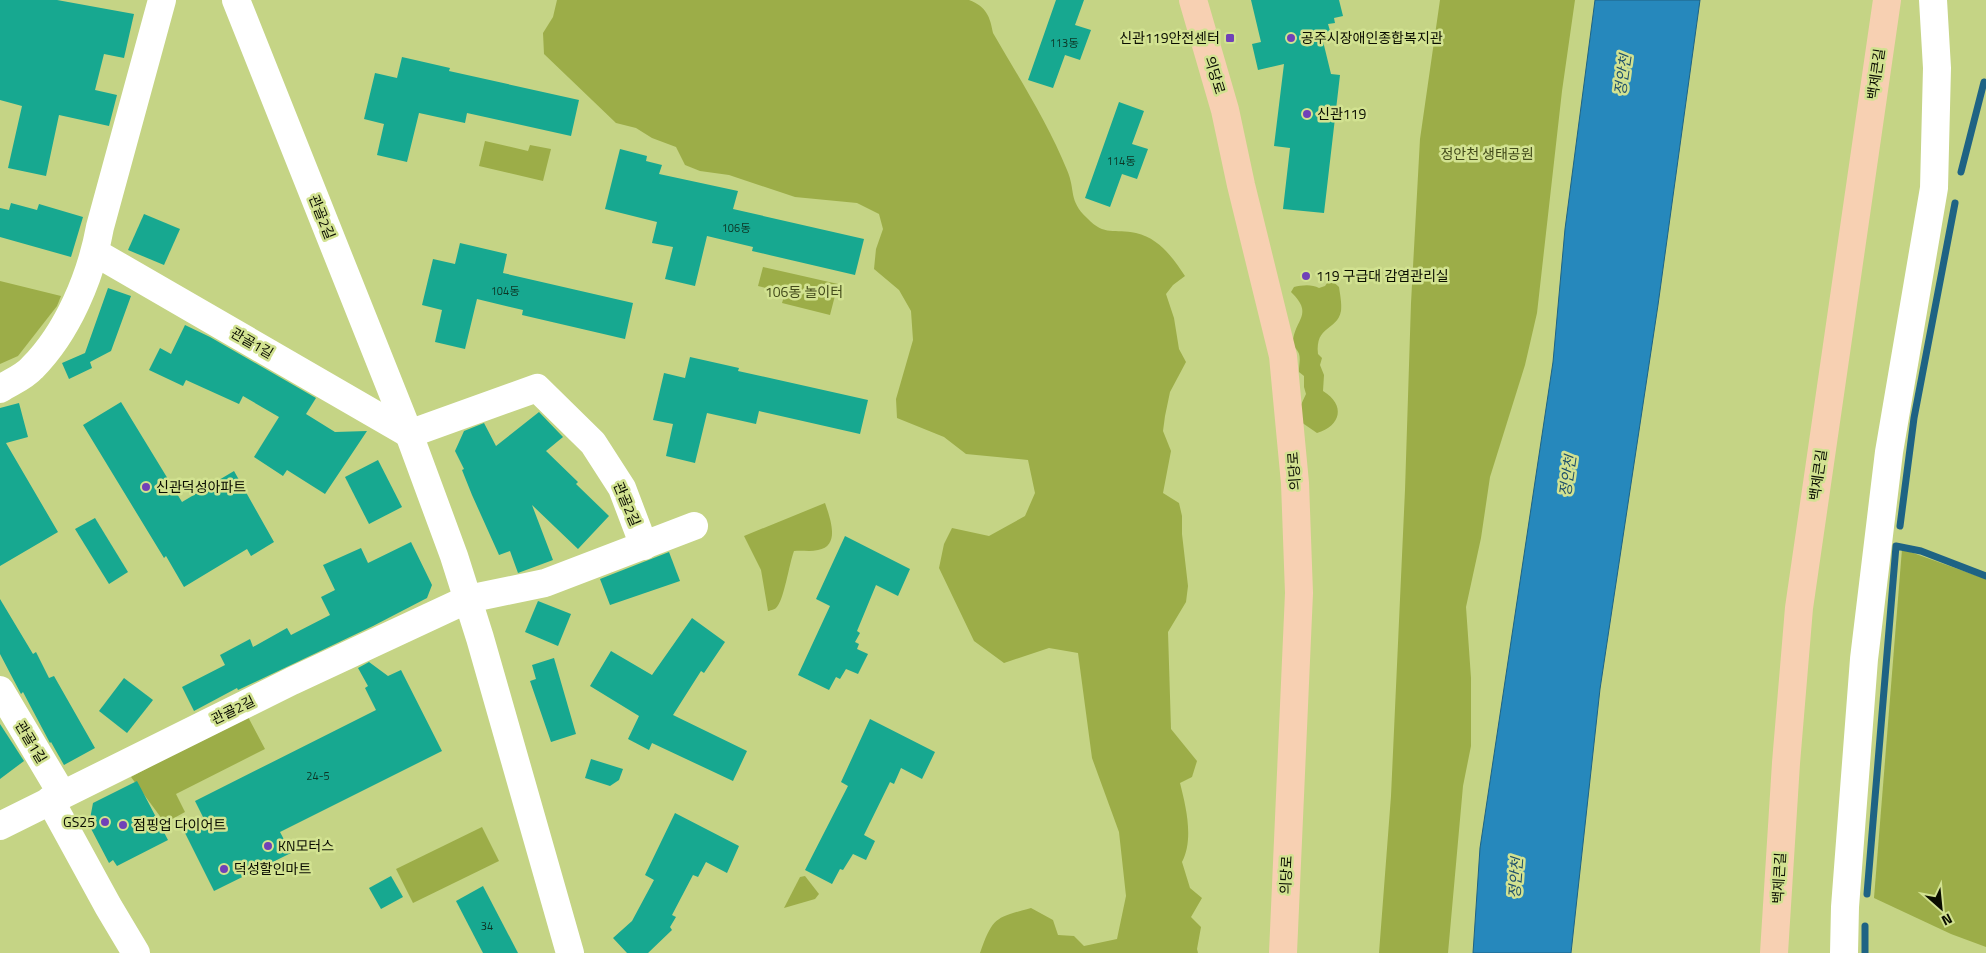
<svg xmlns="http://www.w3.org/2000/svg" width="1986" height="953" viewBox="0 0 1986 953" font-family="'Titillium Web','Noto Sans KR',sans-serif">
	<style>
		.green { fill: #9cad48 }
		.water { fill: #2688bc; stroke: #1e6384 }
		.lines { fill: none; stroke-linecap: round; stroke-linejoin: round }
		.stream { stroke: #1e6384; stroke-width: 7 }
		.building { fill: #17a890 }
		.minor { stroke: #fff; stroke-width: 28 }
		.major { stroke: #f7d0b2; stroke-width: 28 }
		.poi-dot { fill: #7041b8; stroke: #d2e291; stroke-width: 2 }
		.labels { text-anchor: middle; stroke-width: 5; stroke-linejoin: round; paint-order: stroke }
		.number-label { font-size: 11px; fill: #0d3424 }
		.poi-label { font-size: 14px; fill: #0a0d00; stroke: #d2e291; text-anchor: start }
		.street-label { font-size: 14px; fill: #0a0d00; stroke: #d2e291 }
		.park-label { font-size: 14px; fill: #424a1a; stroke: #d2e291 }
		.water-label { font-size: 15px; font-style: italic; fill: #1e4f6b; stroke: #d2e291 }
	</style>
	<rect width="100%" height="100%" fill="#c5d485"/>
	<g class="green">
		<path d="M557 0H969C987 7 990 17 993 33 1019 78 1048 123 1067 170 1076 191 1068 200 1087 218 1105 237 1114 228 1136 233 1159 238 1173 258 1185 276L1173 285 1166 294 1174 318 1179 349 1186 362 1170 392 1165 416 1163 431 1171 451 1163 493 1179 503 1182 516V534L1188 586 1186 602 1168 632 1171 729 1197 761 1192 777 1180 783C1186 807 1194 839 1182 862L1190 888 1202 898 1191 917 1201 927 1197 949 1198 953H980C993 917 995 918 1031 908L1053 920 1058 935 1074 936 1084 946 1117 939 1126 896 1119 832 1092 758 1078 653 1049 648 1004 663 974 641 939 568 944 544 952 528 989 536 1025 516 1035 493 1028 460 966 454 944 437 897 418 896 399 913 340 911 311 899 290 874 269 876 249 883 229 879 214 857 203 795 197 729 175 700 171 685 165 676 147 652 138 636 128 616 123 544 54 543 33 553 17Z"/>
		<path d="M1440 0H1575L1562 91 1537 313 1525 365 1490 477 1481 538 1466 607 1471 678V746L1463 786 1448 953H1379L1391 796 1405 490 1411 303 1420 139Z"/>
		<path d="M485 141 528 151 530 145 551 149 543 181 479 166Z"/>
		<path d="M763 267 838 284 830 315 782 303 785 293 758 286Z"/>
		<path d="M1330 279 1339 287C1340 294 1342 304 1341 311 1337 331 1315 325 1318 354L1322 358 1320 365 1324 375 1323 391C1346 405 1341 426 1317 433L1301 422 1299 409 1306 394 1304 387V376L1299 372C1299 361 1303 354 1293 346 1292 320 1316 316 1291 292L1294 287C1302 285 1312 284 1319 288L1325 286Z"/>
		<path d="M0 281 61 296 57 306 18 356 0 364Z"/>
		<path d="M825 503C830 518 841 546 818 550 810 552 802 550 794 551 789 564 784 601 776 608 775 609 769 611 768 611L761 570 744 536Z"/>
		<path d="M1902 549 1986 579V947L1951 934 1874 898Z"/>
		<path d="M247 715 265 749 176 794 185 812 165 823 131 777Z"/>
		<path d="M482 827 499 861 413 903 396 869Z"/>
		<path d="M805 876 819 894 815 899 784 908 800 877Z"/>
	</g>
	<path class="water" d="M1595 0H1700L1658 305 1600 689 1571 953H1473L1480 848 1553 362 1565 229Z"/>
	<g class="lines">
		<g class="stream">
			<path d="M1961 172 1984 82"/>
			<path d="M1900 526 1914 418 1955 203"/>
			<path d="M1867 894 1896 546 1921 551 1986 576"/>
			<path d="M1865 953V926"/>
		</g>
	</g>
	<g class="building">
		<path d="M0 0H57L134 14 124 58 104 54 95 90 117 95 109 126 59 115 46 176 8 168 22 106 0 100Z"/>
		<path d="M1056 0H1084L1075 25 1091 30 1080 60 1065 55 1053 88 1028 80Z"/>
		<path d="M1251 0H1339L1343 16 1334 18 1335 23 1328 24 1330 31 1321 33 1331 74 1340 75 1324 213 1283 209 1290 148 1274 146 1284 64 1258 70 1252 44 1261 42Z"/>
		<path d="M402 57 450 68 449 71 579 100 571 136 467 113 465 123 419 113 407 162 377 155 384 124 364 119 375 73 397 78Z"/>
		<path d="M1119 102 1144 111 1132 144 1148 149 1137 179 1122 174 1110 207 1085 198Z"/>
		<path d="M620 149 647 156 646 161 662 165 659 174 738 191 733 209 864 239 855 275 752 251 753 247 707 236 695 286 665 279 673 247 652 243 657 222 605 209Z"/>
		<path d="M11 203 37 210 39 204 83 217 71 257 0 237V208L9 210Z"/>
		<path d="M144 214 180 229 164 265 128 250Z"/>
		<path d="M460 243 507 254 503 273 633 303 625 339 522 315 523 310 477 299 465 349 435 342 442 310 422 305 433 259 455 264Z"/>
		<path d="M108 288 131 296 111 351 90 362 92 368 69 379 62 363 85 353Z"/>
		<path d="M185 325 210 337 316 398 306 414 335 432 367 431 325 494 287 470 283 476 254 457 279 417 243 396 239 404 186 380 183 386 149 370 160 348 171 354Z"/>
		<path d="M690 357 739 368 738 371 868 400 860 434 759 411 756 424 707 413 695 463 666 456 673 424 653 420 664 373 685 378Z"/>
		<path d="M121 402 182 502 234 471 274 542 251 556 247 549 184 587 166 556 164 558 83 425Z"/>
		<path d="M19 403 28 437 6 443 58 532 0 566V408Z"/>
		<path d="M539 412 563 437 546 451 578 482 576 484 609 516 578 549 532 505 553 560 518 573 510 551 499 555 472 495 462 470 464 469 455 451 464 431 484 423 496 446Z"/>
		<path d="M378 460 402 507 369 524 345 477Z"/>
		<path d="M95 518 128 572 109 584 75 529Z"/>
		<path d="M845 536 910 569 898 596 876 585 857 631 860 633 855 642 859 644 857 649 868 654 858 674 846 669 840 679 836 677 829 690 798 675 830 606 816 599Z"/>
		<path d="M411 542 432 585 427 598 373 626 238 690 237 688 194 711 182 687 225 665 220 655 250 639 253 647 287 628 291 635 330 615 321 597 335 590 323 565 361 548 368 563Z"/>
		<path d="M669 552 680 581 610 605 600 579Z"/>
		<path d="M0 599 33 654 36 652 49 678 54 676 95 748 64 765 51 742 50 743 23 692 21 694 0 654Z"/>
		<path d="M538 601 571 614 558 646 525 632Z"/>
		<path d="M692 618 725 642 704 673 701 671 673 715 747 751 733 781 652 743 649 750 628 739 639 716 590 686 611 651 652 675Z"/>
		<path d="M554 658 576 734 551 742 530 681 536 679 532 665Z"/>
		<path d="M369 662 388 676 401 670 442 751 280 832 291 853 214 891 184 831 205 821 195 801 376 710 365 688 368 686 358 668Z"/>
		<path d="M124 678 153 700 127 733 99 711Z"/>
		<path d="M870 719 935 752 922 779 901 768 894 784 890 782 864 835 875 841 866 860 853 854 843 870 840 869 832 884 805 870 848 786 841 782Z"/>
		<path d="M0 724 24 761 0 779Z"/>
		<path d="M591 759 623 769 619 780 610 786 585 778Z"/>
		<path d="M137 781 168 840 117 866 113 860 109 863 87 821 90 819 93 803Z"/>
		<path d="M675 813 739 846 727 873 706 862 698 877 693 875 672 915 676 917 670 927 672 930 648 953H627L613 938 632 921 654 880 645 875Z"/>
		<path d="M391 876 403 897 381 909 369 888Z"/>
		<path d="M483 886 518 953H483L456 901Z"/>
	</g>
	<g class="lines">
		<g class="minor">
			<path d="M236 0 409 434 454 556 480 638 570 953"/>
			<path d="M96 253 409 434 537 388 593 443 622 488 644 546"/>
			<path d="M0 389C11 382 24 377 32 368 68 332 91 276 100 227L162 0"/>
			<path d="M0 690 62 794"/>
			<path d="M50 800 108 906 136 953"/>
			<path d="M0 826 292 681 468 599 545 583 694 526"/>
			<path d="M1844 953 1845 907 1864 659 1889 452 1934 188 1937 68 1933 0"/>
		</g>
		<g class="major">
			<path d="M1193 0 1225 110 1241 185 1283 356 1295 483 1299 593 1283 953"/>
			<path d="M1774 953 1786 763 1799 608 1887 0"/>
		</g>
	</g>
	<g class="poi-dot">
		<rect x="1225" y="33" width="10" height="10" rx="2.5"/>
		<circle cx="1291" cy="38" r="5"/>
		<circle cx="1307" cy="114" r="5"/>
		<circle cx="1306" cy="276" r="5"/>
		<circle cx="146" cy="487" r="5"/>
		<circle cx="105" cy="822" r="5"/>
		<circle cx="123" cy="825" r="5"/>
		<circle cx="268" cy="846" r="5"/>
		<circle cx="224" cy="869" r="5"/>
	</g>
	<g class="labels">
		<g class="number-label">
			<text x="1064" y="47">113동</text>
			<text x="1121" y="165">114동</text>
			<text x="736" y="232">106동</text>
			<text x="505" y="295">104동</text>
			<text x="318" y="780">24-5</text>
			<text x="487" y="930">34</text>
		</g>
		<g class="poi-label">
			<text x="1220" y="43" text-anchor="end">신관119안전센터</text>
			<text x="1301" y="43">공주시장애인종합복지관</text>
			<text x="1317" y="119">신관119</text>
			<text x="1316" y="281">119 구급대 감염관리실</text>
			<text x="156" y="492">신관덕성아파트</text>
			<text x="95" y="827" text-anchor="end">GS25</text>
			<text x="133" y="830">점핑업 다이어트</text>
			<text x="278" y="851">KN모터스</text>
			<text x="234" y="874">덕성할인마트</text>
		</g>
		<g class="street-label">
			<text transform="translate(1876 74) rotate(-82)" y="5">백제큰길</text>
			<text transform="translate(1215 75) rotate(73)" y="5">의당로</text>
			<text transform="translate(322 217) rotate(68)" y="5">관골2길</text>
			<text transform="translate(252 343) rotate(30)" y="5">관골1길</text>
			<text transform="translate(1294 471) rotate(-94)" y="5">의당로</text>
			<text transform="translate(1818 475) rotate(-82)" y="5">백제큰길</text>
			<text transform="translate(627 504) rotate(67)" y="5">관골2길</text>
			<text transform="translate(233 710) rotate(-26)" y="5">관골2길</text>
			<text transform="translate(31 742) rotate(59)" y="5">관골1길</text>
			<text transform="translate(1286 875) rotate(-87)" y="5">의당로</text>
			<text transform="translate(1779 878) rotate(-87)" y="5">백제큰길</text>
		</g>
		<g class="park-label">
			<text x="1487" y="159">정안천 생태공원</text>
			<text x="804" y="297">106동 놀이터</text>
		</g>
		<g class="water-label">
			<text transform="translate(1623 75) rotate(-82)" y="5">정안천</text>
			<text transform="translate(1568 476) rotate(-82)" y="5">정안천</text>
			<text transform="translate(1516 878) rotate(-86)" y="5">정안천</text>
		</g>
	</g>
	<g transform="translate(1941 908) rotate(153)" stroke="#d2e291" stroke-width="4" paint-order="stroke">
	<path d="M0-4L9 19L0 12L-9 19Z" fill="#0a0d00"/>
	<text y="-8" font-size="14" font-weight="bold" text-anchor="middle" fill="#0a0d00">N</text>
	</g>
</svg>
